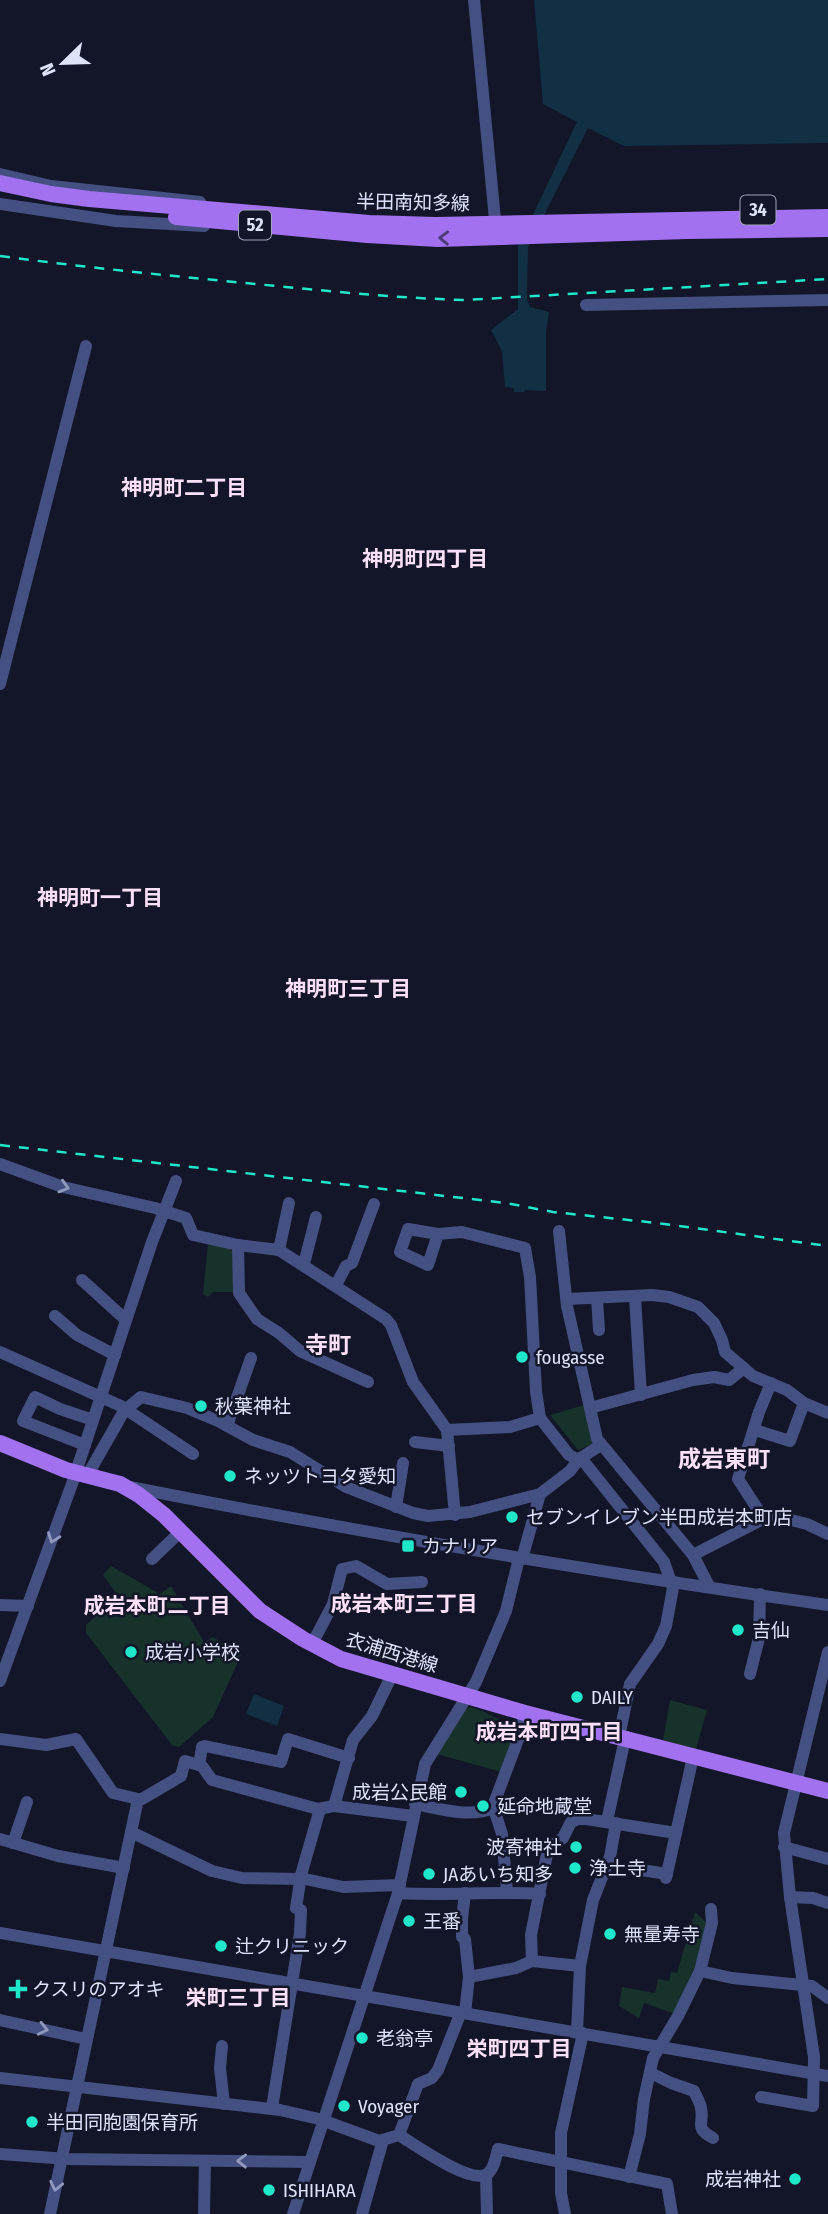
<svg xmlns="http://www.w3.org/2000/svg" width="828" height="2214" viewBox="0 0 828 2214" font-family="'Fira Sans Condensed','Noto Sans JP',sans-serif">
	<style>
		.green { fill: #17322a }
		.water { fill: #113044 }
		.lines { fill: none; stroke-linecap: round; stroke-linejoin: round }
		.minor { stroke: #445082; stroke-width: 12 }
		.major { stroke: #a271f0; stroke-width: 16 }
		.rail { stroke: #1fe7ca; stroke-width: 2.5; stroke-dasharray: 10 9; stroke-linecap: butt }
		.oneway { stroke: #4c3a78 }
		.oneway2 { stroke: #9199be }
		.poi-dot { fill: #1fe7ca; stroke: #131528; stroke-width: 2.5 }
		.labels { text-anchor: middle; stroke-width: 5; stroke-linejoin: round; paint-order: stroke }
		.shield { fill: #131528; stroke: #a1a4bc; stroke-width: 2 }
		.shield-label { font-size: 18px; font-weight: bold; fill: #dee2fb }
		.street-label { font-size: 19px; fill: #dee2fb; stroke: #131528 }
		.poi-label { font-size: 19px; fill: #dee2fb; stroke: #131528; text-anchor: start }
		.neighbourhood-label { font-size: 21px; font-weight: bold; fill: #fce0f8; stroke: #131528 }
		.quarter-label { font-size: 23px; font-weight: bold; fill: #fce0f8; stroke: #131528 }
	</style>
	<rect width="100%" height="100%" fill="#131528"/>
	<g class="green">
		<path d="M208 1244 229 1248 233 1252 234 1292H213L208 1297 203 1294Z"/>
		<path d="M584 1405 592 1444 578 1450 550 1415Z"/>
		<path d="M111 1566 160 1594 171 1586 204 1642 213 1637 241 1655 213 1717 179 1747 172 1745 86 1633V1625L118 1596 103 1575Z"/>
		<path d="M670 1700 707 1710 696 1749 663 1740Z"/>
		<path d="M470 1707C488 1712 501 1721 518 1729L502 1772 436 1754 464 1710Z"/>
		<path d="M695 1912 708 1924 703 1947 675 2014 644 2003 639 2018 619 2006 622 1987 655 1993 658 1979 669 1981 671 1972 677 1973Z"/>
	</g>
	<g class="water">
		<path d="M534 0H828V143L624 146 588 128 528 247 527 300 530 307 549 312 546 332V391L525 390 524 392H514V388L505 387 502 351 491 330 518 309V246L577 122 543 104Z"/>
		<path d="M254 1694 284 1706 277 1726 246 1714Z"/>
	</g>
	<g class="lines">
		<g class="minor">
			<path d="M474 0 496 230"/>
			<path d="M0 174 51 186 200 202"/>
			<path d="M0 204 116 221 204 226"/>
			<path d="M586 305 828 300"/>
			<path d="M0 684 86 346"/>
			<path d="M0 1164 63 1187 155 1208 186 1218 193 1235 238 1245 279 1250 386 1319 391 1325 413 1382 447 1430 510 1427 540 1418"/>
			<path d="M559 1231 567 1306 597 1439 693 1555 709 1586"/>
			<path d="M438 1234 428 1265 400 1252 408 1229 438 1234 462 1232 525 1248 530 1277 536 1391 540 1418 569 1455 585 1463 664 1562 673 1588 666 1626 658 1644 630 1684 619 1737"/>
			<path d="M238 1245 239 1293 257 1319 279 1333 300 1351 368 1382"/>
			<path d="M279 1250 289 1203"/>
			<path d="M304 1264 316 1217"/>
			<path d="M82 1280 126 1320"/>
			<path d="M336 1285 346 1266 352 1263 374 1204"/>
			<path d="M635 1297 641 1395"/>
			<path d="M597 1298 599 1330"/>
			<path d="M567 1299 652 1295 669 1297 698 1307 714 1323 722 1340 725 1352 753 1376 787 1390 804 1403 828 1413"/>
			<path d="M55 1316 77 1335 115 1355"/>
			<path d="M0 1352 121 1406 193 1454"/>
			<path d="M590 1408 693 1380 714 1377 729 1380 744 1368"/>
			<path d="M227 1426 251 1358"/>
			<path d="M447 1430 455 1515"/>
			<path d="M755 1430 790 1441 804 1403"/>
			<path d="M415 1442 449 1446"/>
			<path d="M85 1445 23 1421 35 1397 60 1409 93 1420"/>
			<path d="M87 1476 124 1411 141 1397 187 1408 218 1421 253 1440 290 1452 346 1487 413 1513 428 1516 470 1512 540 1494 570 1471 579 1459 601 1445"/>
			<path d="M130 1487C362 1533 594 1572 828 1605"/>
			<path d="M396 1507 403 1463"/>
			<path d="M764 1519 738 1479 759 1412 771 1383"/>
			<path d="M693 1555 771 1515 807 1524 828 1534"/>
			<path d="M152 1559 180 1532"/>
			<path d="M522 1559 540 1494"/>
			<path d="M0 1605 28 1606"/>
			<path d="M312 1644 333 1604 342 1569 356 1566 387 1584 422 1582"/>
			<path d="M750 1674 759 1638 760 1594"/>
			<path d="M0 1681 72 1484 152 1242 176 1181"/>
			<path d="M0 1739 46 1745 76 1739 113 1793 138 1799H142L181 1776 185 1761 202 1766 212 1780 318 1809 334 1806 413 1816"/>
			<path d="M199 1765 202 1747 205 1746 281 1762 288 1739 349 1758"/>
			<path d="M415 1804C440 1809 469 1818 494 1808"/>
			<path d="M334 1806 353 1740 372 1716 392 1675"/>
			<path d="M607 1821 625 1739"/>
			<path d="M131 1832 212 1871 242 1878 305 1879 343 1887 400 1885"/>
			<path d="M0 1839 58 1856 124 1868"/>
			<path d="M13 1843 27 1802"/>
			<path d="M784 1847 828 1859"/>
			<path d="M635 1869 667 1874"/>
			<path d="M666 1878 693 1757"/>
			<path d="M507 1892 502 1834 493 1806 519 1737 525 1713"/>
			<path d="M398 1893C446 1896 493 1891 540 1894"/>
			<path d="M790 1897 813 1898 828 1903"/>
			<path d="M0 1933 828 2076"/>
			<path d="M532 1961 531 1935 547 1854 553 1845 563 1838 571 1822 579 1819H586L676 1833"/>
			<path d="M700 1971 732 1978 812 1986 828 1998"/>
			<path d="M469 1977 516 1968 532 1961 580 1966"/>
			<path d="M465 2013 469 1977 465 1939 462 1937V1919L465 1893"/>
			<path d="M0 2020 86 2039"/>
			<path d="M577 2032 580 1966 593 1900 610 1857 616 1823"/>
			<path d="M222 2046 220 2068 224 2104"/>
			<path d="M651 2073 671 2083 694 2091C696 2096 700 2102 701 2108 705 2124 693 2127 713 2138"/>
			<path d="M0 2078 280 2110 319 2119 379 2141 399 2135C414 2144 470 2185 487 2174 494 2170 496 2156 498 2149L667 2184 672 2214"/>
			<path d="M761 2097 813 2106 814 2057 790 1897 784 1833 828 1652"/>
			<path d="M272 2108 300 1933 301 1910 296 1908 301 1875 320 1809"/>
			<path d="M399 2135 418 2084 432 2078 438 2070 461 2012"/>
			<path d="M0 2154 67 2159 310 2162"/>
			<path d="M486 2175 487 2214"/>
			<path d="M629 2177 640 2134 644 2099 653 2058 678 2016 700 1971 712 1923 711 1909"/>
			<path d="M50 2214 138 1799"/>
			<path d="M204 2214 205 2161"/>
			<path d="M293 2214 398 1893 425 1764 476 1682 506 1611 519 1558"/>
			<path d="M362 2214 383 2140"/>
			<path d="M565 2214 561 2193V2133L583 2033"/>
		</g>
		<g class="major">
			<path d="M0 183 51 194 89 199 369 223 436 225 828 217"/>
			<path d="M176 217 367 235 438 239 687 231 828 229"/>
			<path d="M0 1443 66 1470 120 1484 139 1495 164 1515 260 1611 303 1639 341 1659 525 1713 828 1791"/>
		</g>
		<g class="rail">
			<path d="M0 256C82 267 163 275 245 283 318 290 391 298 465 300L828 279"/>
			<path d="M0 1145 506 1203 553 1212 657 1223 828 1246"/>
		</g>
	</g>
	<defs><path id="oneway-chevron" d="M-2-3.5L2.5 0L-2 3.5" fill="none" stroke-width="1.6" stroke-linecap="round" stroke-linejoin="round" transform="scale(1.75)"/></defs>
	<use class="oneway" href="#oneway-chevron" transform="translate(444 238) rotate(-179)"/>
	<g class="oneway2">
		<use href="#oneway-chevron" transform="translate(64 1187) rotate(17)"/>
		<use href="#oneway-chevron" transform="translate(53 1538) rotate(110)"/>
		<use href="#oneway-chevron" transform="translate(43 2029) rotate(13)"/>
		<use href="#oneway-chevron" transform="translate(242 2161) rotate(-179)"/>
		<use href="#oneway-chevron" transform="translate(56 2186) rotate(102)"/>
	</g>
	<g class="poi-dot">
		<circle cx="522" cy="1357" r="7"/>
		<circle cx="201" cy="1406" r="7"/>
		<circle cx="230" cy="1476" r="7"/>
		<circle cx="512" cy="1517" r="7"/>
		<rect x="401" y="1539" width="14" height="14" rx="3.5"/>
		<circle cx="738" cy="1630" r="7"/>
		<circle cx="131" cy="1652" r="7"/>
		<circle cx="577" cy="1697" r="7"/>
		<circle cx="461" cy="1792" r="7"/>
		<circle cx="483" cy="1806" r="7"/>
		<circle cx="576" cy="1847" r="7"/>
		<circle cx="575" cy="1868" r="7"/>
		<circle cx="429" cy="1874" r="7"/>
		<circle cx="409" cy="1921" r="7"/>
		<circle cx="610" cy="1934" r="7"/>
		<circle cx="221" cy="1946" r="7"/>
		<path d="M14.5 1978.5h7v7h7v7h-7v7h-7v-7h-7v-7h7z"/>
		<circle cx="362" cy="2038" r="7"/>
		<circle cx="344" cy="2106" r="7"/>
		<circle cx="32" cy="2122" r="7"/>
		<circle cx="795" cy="2179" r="7"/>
		<circle cx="269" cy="2190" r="7"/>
	</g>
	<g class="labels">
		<g class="shield">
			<rect x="740.5" y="195.5" width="35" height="29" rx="5"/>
			<rect x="239" y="210.5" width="32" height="29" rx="5"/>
		</g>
		<g class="shield-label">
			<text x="758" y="216">34</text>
			<text x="255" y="231">52</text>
		</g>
		<g class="street-label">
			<text transform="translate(413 202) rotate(1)" y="7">半田南知多線</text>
			<text transform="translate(392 1652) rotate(17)" y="7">衣浦西港線</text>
		</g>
		<g class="poi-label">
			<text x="536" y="1364">fougasse</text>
			<text x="215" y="1413">秋葉神社</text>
			<text x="244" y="1483">ネッツトヨタ愛知</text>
			<text x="526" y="1524">セブンイレブン半田成岩本町店</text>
			<text x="422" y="1553">カナリア</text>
			<text x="752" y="1637">吉仙</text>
			<text x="145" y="1659">成岩小学校</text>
			<text x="591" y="1704">DAILY</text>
			<text x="447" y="1799" text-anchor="end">成岩公民館</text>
			<text x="497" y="1813">延命地蔵堂</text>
			<text x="562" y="1854" text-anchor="end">波寄神社</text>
			<text x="589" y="1875">浄土寺</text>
			<text x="443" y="1881">JAあいち知多</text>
			<text x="423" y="1928">王番</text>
			<text x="624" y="1941">無量寿寺</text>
			<text x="235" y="1953">辻クリニック</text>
			<text x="32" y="1996">クスリのアオキ</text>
			<text x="376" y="2045">老翁亭</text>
			<text x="358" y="2113">Voyager</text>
			<text x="46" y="2129">半田同胞園保育所</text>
			<text x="781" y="2186" text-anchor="end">成岩神社</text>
			<text x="283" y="2197">ISHIHARA</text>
		</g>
		<g class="neighbourhood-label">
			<text x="184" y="495">神明町二丁目</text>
			<text x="425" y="566">神明町四丁目</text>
			<text x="100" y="905">神明町一丁目</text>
			<text x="348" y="996">神明町三丁目</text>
			<text x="404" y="1611">成岩本町三丁目</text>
			<text x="157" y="1613">成岩本町二丁目</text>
			<text x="549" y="1739">成岩本町四丁目</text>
			<text x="238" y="2005">栄町三丁目</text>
			<text x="519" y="2056">栄町四丁目</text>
		</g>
		<g class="quarter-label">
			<text x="328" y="1353">寺町</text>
			<text x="724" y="1467">成岩東町</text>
		</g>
	</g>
	<g transform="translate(63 63) rotate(247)" stroke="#131528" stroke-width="5" paint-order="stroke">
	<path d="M0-5L12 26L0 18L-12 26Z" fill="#dee2fb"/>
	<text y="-10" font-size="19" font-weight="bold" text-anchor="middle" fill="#dee2fb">N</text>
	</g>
</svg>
